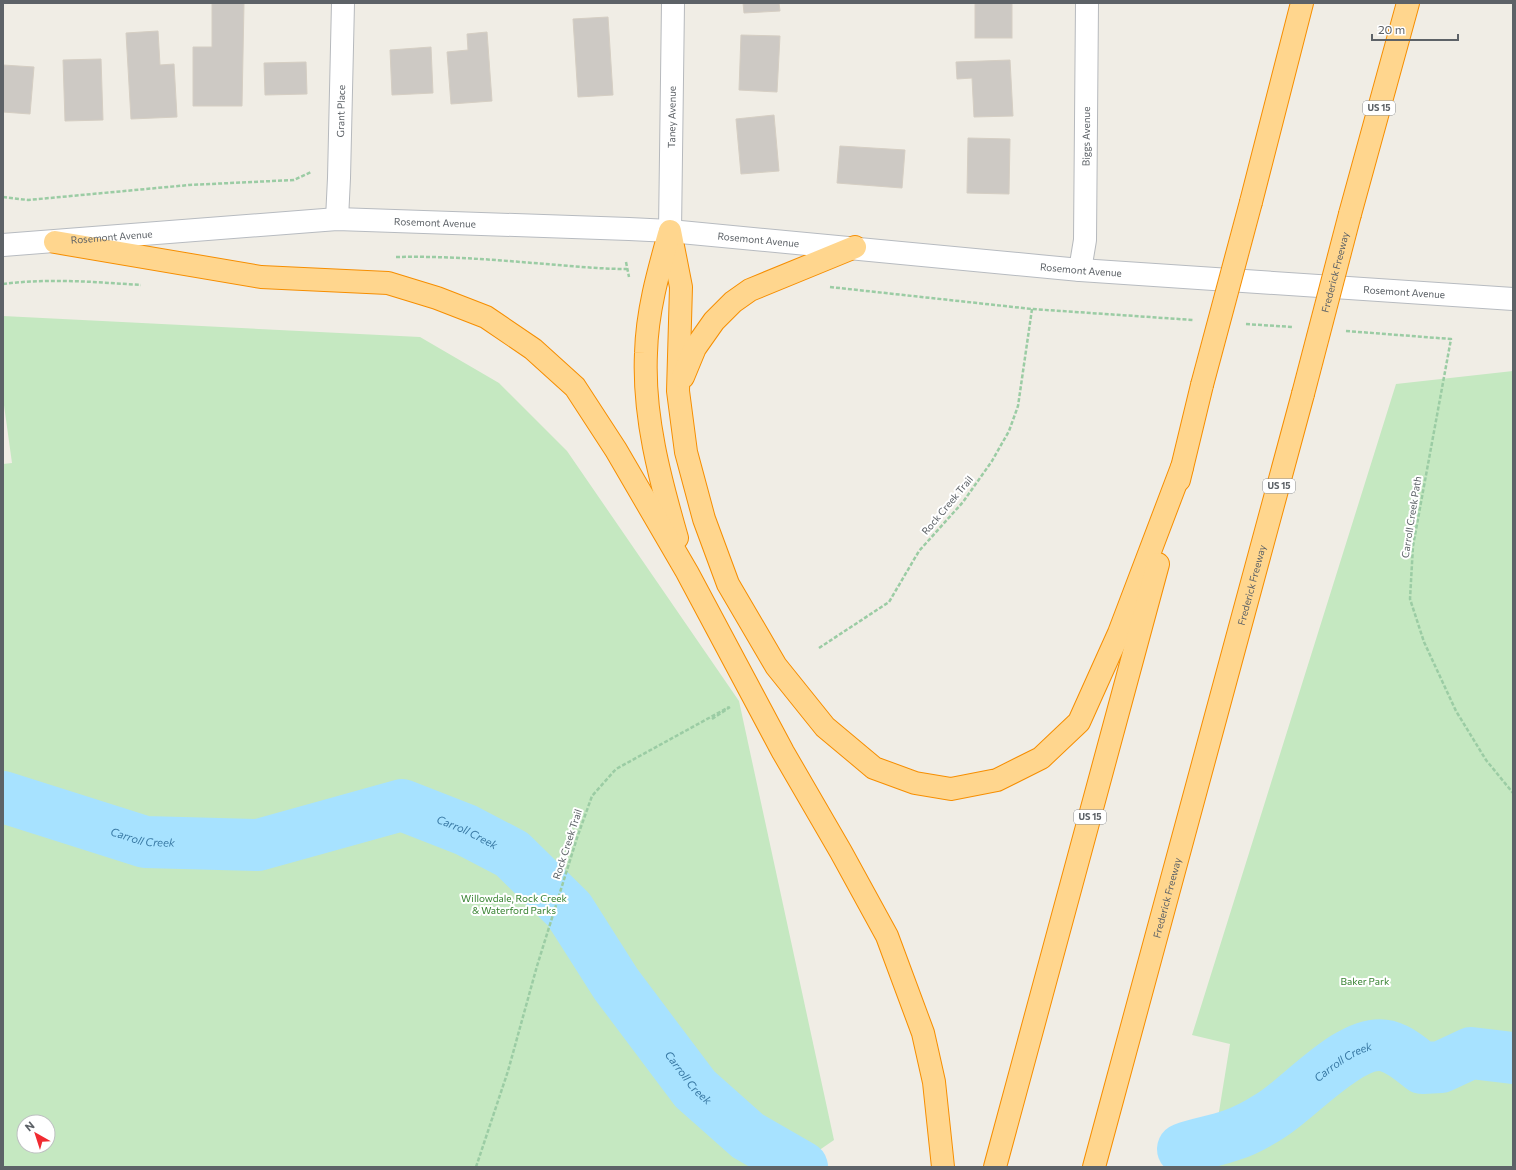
<svg xmlns="http://www.w3.org/2000/svg" width="1516" height="1170" viewBox="0 0 1516 1170" font-family="Commissioner,sans-serif">
	<style>
		.green { fill: #c5e8c1; fill-rule: evenodd }
		.lines { fill: none; stroke-linecap: round; stroke-linejoin: round }
		.river { stroke: #a7e2ff; stroke-width: 52 }
		.building { fill: #cdc9c4; stroke: #d5cec3 }
		.street-casing { stroke: #b6b9bd; stroke-width: 24 }
		.secondary-casing { stroke: #b7bbc0; stroke-width: 24 }
		.highway-casing { stroke: #f68e00; stroke-width: 24 }
		.path { stroke: #9bcca4; stroke-width: 2.5; stroke-dasharray: 4 2; stroke-linecap: butt }
		.street { stroke: #fff; stroke-width: 22 }
		.secondary { stroke: #fff; stroke-width: 22 }
		.highway { stroke: #ffd68e; stroke-width: 22 }
		.highway-bridge-casing { stroke: #f68e00; stroke-width: 24; stroke-linecap: butt }
		.highway-bridge { stroke: #ffd68e; stroke-width: 22 }
		.labels { text-anchor: middle; stroke-width: 4; stroke-linejoin: round; paint-order: stroke }
		.shield { fill: #fff; stroke: #8e9195; stroke-width: 1 }
		.shield-label { font-size: 9px; font-weight: bold; fill: #5d6267 }
		.street-label { font-size: 10px; fill: #5d6267; stroke: #fff }
		.park-label { font-size: 10px; fill: #368230; stroke: #fff }
		.water-label { font-size: 11px; font-style: italic; fill: #3979a4; stroke: #fff }
	</style>
	<rect width="100%" height="100%" fill="#f0ede5"/>
	<g class="green">
		<path d="M3 316 420 337 499 383 567 451 739 701 834 1140 802 1162V1167H3V464L12 463 3 398ZM24 1122H48V1146H24Z"/>
		<path d="M1513 371V1167H1210L1230 1044 1192 1035 1396 384Z"/>
	</g>
	<g class="lines">
		<g class="river">
			<path id="s1" d="M3 797 145 842 258 845 402 805 466 830 512 854 569 910 616 984 695 1089 748 1136 802 1167"/>
			<path id="s2" d="M1183 1149C1199 1143 1216 1141 1232 1135 1245 1131 1259 1123 1270 1116 1299 1099 1351 1037 1387 1046 1401 1050 1411 1059 1422 1068L1441 1067 1471 1053 1513 1058"/>
		</g>
	</g>
	<g class="building">
		<path d="M212 3H244L242 106H193V47H212Z"/>
		<path d="M743 3H779L780 11 744 13Z"/>
		<rect x="975" y="3" width="37" height="35"/>
		<path d="M608 17 613 95 578 97 573 19Z"/>
		<path d="M158 31 160 65 174 64 177 117 131 119 126 33Z"/>
		<path d="M487 32 492 101 451 104 447 52 468 50 467 34Z"/>
		<path d="M741 35 780 36 777 92 739 90Z"/>
		<path d="M431 47 433 93 392 95 390 50Z"/>
		<path d="M101 59 103 120 65 121 63 60Z"/>
		<path d="M1010 60 1013 116 974 117 972 78 957 79 956 62Z"/>
		<path d="M306 62 307 94 265 95 264 63Z"/>
		<path d="M3 65 34 67 30 114 3 112Z"/>
		<path d="M774 115 779 171 741 174 736 119Z"/>
		<path d="M968 138 1010 139 1009 194 967 193Z"/>
		<path d="M840 146 905 150 902 188 837 183Z"/>
	</g>
	<g class="lines">
		<defs>
			<g id="street">
				<path id="s3" d="M337 219 339 178 343 3"/>
				<path id="s4" d="M670 231 673 3"/>
				<path id="s5" d="M1080 270 1085 240 1087 3"/>
			</g>
			<g id="secondary">
				<path id="s6" d="M3 245 337 219 629 229 670 231 1080 270 1513 299"/>
			</g>
			<g id="highway">
				<path d="M1251 202 1302 3"/>
				<path d="M1350 214 1408 3"/>
				<path d="M670 231 681 287 678 391 686 452 704 519 728 584 776 666 825 727 874 768 915 783 951 789 997 780 1041 758 1079 722 1119 633 1182 467"/>
				<path d="M669 234C658 273 647 312 646 353 643 416 660 479 677 538"/>
				<path d="M55 242 261 277 388 283 437 298 486 317 533 349 575 387 616 450 687 572 783 752 841 852 887 936 923 1033 934 1082 943 1167"/>
				<path d="M683 377 695 348 714 321 733 302 750 290 855 247"/>
				<path d="M1179 480 1202 385"/>
				<path d="M995 1167 1158 564"/>
				<path id="s7" d="M1094 1167 1303 394"/>
			</g>
		</defs>
		<use href="#street" class="street-casing"/>
		<use href="#secondary" class="secondary-casing"/>
		<use href="#highway" class="highway-casing"/>
		<g class="path">
			<path d="M3 197 28 200 189 185 294 180 311 172"/>
			<path d="M396 257C441 256 487 259 533 263 564 265 595 269 627 269"/>
			<path d="M626 262 629 277"/>
			<path d="M3 284C49 278 95 282 141 285"/>
			<path d="M830 287 1032 309 1193 320"/>
			<path d="M1246 324 1293 327"/>
			<path d="M1346 331 1451 339 1413 546 1410 599 1424 642 1456 711 1486 760 1513 793"/>
			<path d="M819 648 889 602 919 551 963 502 992 461 1009 431 1018 406 1032 309"/>
			<path d="M712 719 730 707"/>
			<path d="M476 1167 508 1071 537 966 577 838 592 796 616 769 729 707"/>
		</g>
		<use href="#street" class="street"/>
		<use href="#secondary" class="secondary"/>
		<use href="#highway" class="highway"/>
		<defs>
			<g id="highway-bridge">
				<path d="M1202 385 1251 202"/>
				<path id="s8" d="M1303 394 1350 214"/>
			</g>
		</defs>
		<use href="#highway-bridge" class="highway-bridge-casing"/>
		<use href="#highway-bridge" class="highway-bridge"/>
	</g>
	<g class="labels">
		<g class="shield">
			<rect x="1363" y="101" width="32" height="14" rx="3"/>
			<rect x="1263" y="479" width="32" height="14" rx="3"/>
			<rect x="1074" y="810" width="32" height="14" rx="3"/>
		</g>
		<g class="shield-label">
			<text x="1379" y="111">US 15</text>
			<text x="1279" y="489">US 15</text>
			<text x="1090" y="820">US 15</text>
		</g>
		<g class="street-label">
			<text dy="4" stroke="none"><textPath href="#s3" startOffset="108">Grant Place</textPath></text>
			<text dy="4" stroke="none"><textPath href="#s4" startOffset="114">Taney Avenue</textPath></text>
			<text dy="4" stroke="none"><textPath href="#s5" startOffset="134">Biggs Avenue</textPath></text>
			<text dy="4" stroke="none"><textPath href="#s6" startOffset="433">Rosemont Avenue</textPath></text>
			<text dy="4" stroke="none"><textPath href="#s6" startOffset="109">Rosemont Avenue</textPath></text>
			<text dy="4" stroke="none"><textPath href="#s6" startOffset="757">Rosemont Avenue</textPath></text>
			<text dy="4" stroke="none"><textPath href="#s6" startOffset="1081">Rosemont Avenue</textPath></text>
			<text dy="4" stroke="none"><textPath href="#s8" startOffset="126">Frederick Freeway</textPath></text>
			<text dy="4" stroke="none"><textPath href="#s6" startOffset="1405">Rosemont Avenue</textPath></text>
			<text transform="translate(947 505) rotate(-50)" y="4">Rock Creek Trail</text>
			<text transform="translate(1411 517) rotate(-81)" y="4">Carroll Creek Path</text>
			<text dy="4" stroke="none"><textPath href="#s7" startOffset="603">Frederick Freeway</textPath></text>
			<text transform="translate(567 844) rotate(-72)" y="4">Rock Creek Trail</text>
			<text dy="4" stroke="none"><textPath href="#s7" startOffset="279">Frederick Freeway</textPath></text>
		</g>
		<g class="park-label">
			<text x="514" y="902">Willowdale, Rock Creek<tspan x="514" dy="12">&amp; Waterford Parks</tspan></text>
			<text x="1365" y="985">Baker Park</text>
		</g>
		<g class="water-label">
			<text dy="4" stroke="none"><textPath href="#s1" startOffset="482">Carroll Creek</textPath></text>
			<text dy="4" stroke="none"><textPath href="#s1" startOffset="146">Carroll Creek</textPath></text>
			<text dy="4" stroke="none"><textPath href="#s2" startOffset="185">Carroll Creek</textPath></text>
			<text dy="4" stroke="none"><textPath href="#s1" startOffset="818">Carroll Creek</textPath></text>
		</g>
	</g>
	<rect width="1516" height="1170" fill="none" stroke="#5d6267" stroke-width="8"/>
	<g transform="translate(36 1134) rotate(321)"><circle r="19" fill="#ffffff" stroke="#bec0c2"/>
	<path d="M0-3L7 15L0 10L-7 15Z" fill="#f12b31"/>
	<text y="-6" font-size="11" font-weight="bold" text-anchor="middle" fill="#5d6267">N</text>
	</g>
	<path d="M1372 34v6h86v-6" fill="none" stroke="#5d6267" stroke-width="2"/>
	<text x="1378" y="34" font-size="12" fill="#5d6267" stroke="#ffffff" stroke-width="3" paint-order="stroke">20 m</text>
</svg>
